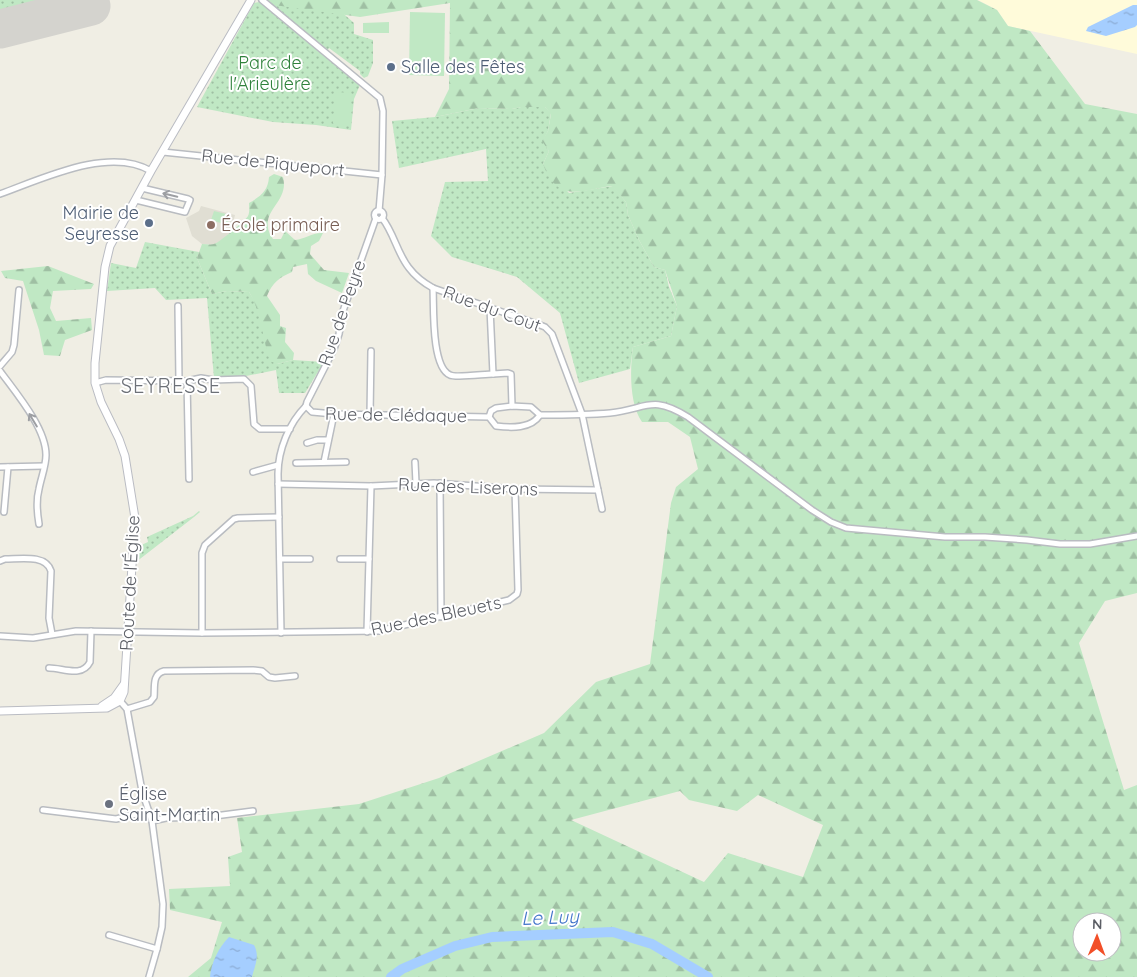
<svg xmlns="http://www.w3.org/2000/svg" width="1137" height="977" viewBox="0 0 1137 977" font-family="Quicksand,sans-serif">
	<style>
		.commercial { fill: #fffbda }
		.education { fill: #e0ded3 }
		.grass { fill: url(#grass-dots) }
		.forest { fill: url(#forest-firs); fill-rule: evenodd }
		.garden { fill: #c0e8c4 }
		.water { fill: url(#water-ripples) }
		.lines { fill: none; stroke-linecap: round; stroke-linejoin: round }
		.river { stroke: #a5ceff; stroke-width: 10 }
		.taxiway { stroke: #d4d3ce; stroke-width: 16 }
		.runway { stroke: #d4d3ce; stroke-width: 39 }
		.street-casing { stroke: #b9bcc1; stroke-width: 8 }
		.secondary-casing { stroke: #babcc3; stroke-width: 9 }
		.street { stroke: #fff; stroke-width: 5 }
		.secondary { stroke: #fff; stroke-width: 7 }
		.oneway { stroke: #9d9fa3 }
		.service-dot { fill: #5c6f8a; stroke: #fff; stroke-width: 2 }
		.education-dot { fill: #8d6e63; stroke: #fff; stroke-width: 2 }
		.worship-dot { fill: #6b7280; stroke: #fff; stroke-width: 2 }
		.labels { text-anchor: middle; stroke-width: 4; stroke-linejoin: round; paint-order: stroke }
		.park-label { font-size: 18px; fill: #30823c; stroke: #fff }
		.service-label { font-size: 18px; fill: #4e5e75; stroke: #fff; text-anchor: start }
		.street-label { font-size: 18px; fill: #5c5f66; stroke: #fff }
		.education-label { font-size: 18px; fill: #785e54; stroke: #fff; text-anchor: start }
		.worship-label { font-size: 18px; fill: #5b616d; stroke: #fff; text-anchor: start }
		.water-label { font-size: 19px; font-style: italic; fill: #4174ca; stroke: #fff }
		.quarter-label { font-size: 20px; letter-spacing: 1px; fill: #6d7178; stroke: #fff }
	</style>
	<defs>
		<pattern id="grass-dots" width="8" height="8" patternUnits="userSpaceOnUse" patternTransform="scale(1.25)"><rect width="8" height="8" fill="#c0e8c4"/><path d="M2 2h.1M6 6h.1" fill="none" stroke="#9fbfa3" stroke-width="1.8" stroke-linecap="round"/></pattern>
		<pattern id="forest-firs" width="22" height="20" patternUnits="userSpaceOnUse" patternTransform="scale(1.25)"><rect width="22" height="20" fill="#c0e8c4"/><path d="M5 1l3.5 6h-7zM16 11l3.5 6h-7z" fill="#9fbfa3"/></pattern>
		<pattern id="water-ripples" width="26" height="14" patternUnits="userSpaceOnUse" patternTransform="scale(1.25)"><rect width="26" height="14" fill="#a5ceff"/><path d="M2 4q2-2 4 0t4 0M15 11q2-2 4 0t4 0" fill="none" stroke="#8aaad2"/></pattern>
	</defs>
	<rect width="100%" height="100%" fill="#f0eee4"/>
	<path class="commercial" d="M978 0H1137V54L1008 26 997 10Z"/>
	<path class="education" d="M201 206 235 215 231 231 224 240 214 245 202 244 192 236 186 218 199 211Z"/>
	<g class="grass">
		<path d="M0 0H41L0 11Z"/>
		<path d="M266 0H328L354 23V34L373 40V63L368 76 364 78 360 74V71L329 48 328 50Z"/>
		<path d="M259 2 360 85 354 99 351 130 316 125 273 122 197 107 254 3Z"/>
		<path d="M521 107H545L551 113 548 131 543 141 549 151 543 164 569 193 613 186 626 202 628 215 639 240 654 267 665 270 669 287 677 306 671 336 633 347 630 369 579 383 560 313 517 277 452 257 431 236 445 182 488 181 486 149 399 168 392 121 435 117 479 108 512 109Z"/>
		<path d="M145 242 199 252 197 258 212 294 227 291 249 292 256 303 261 322 277 364 293 360 324 362 305 393H279L276 370 246 376 214 378 207 298 166 300 155 288 107 291 111 263 136 268Z"/>
		<path d="M199 511 200 512 194 517 136 562 139 546 148 542 147 537 193 516Z"/>
	</g>
	<g class="forest">
		<path d="M268 0H977L997 10 1008 26 1030 31 1085 104 1137 114V593L1105 601 1079 643 1124 790 1137 785V977H188L211 958 222 922 170 910 169 889 230 886 228 857 242 852 237 818 359 804 439 778 544 733 596 682 650 664 671 503 676 487 698 469 690 437 668 422H642C629 404 630 368 633 347L671 336 677 306 665 270 654 267 639 240 628 215 626 202 612 186C578 191 558 203 543 164L549 151 542 141 548 131 551 114 545 107H521L512 109 479 108 435 117 449 89 450 3 360 17 274 5ZM680 791 689 800 737 811 758 795 823 825 803 877 728 853 704 882 571 820ZM1082 922H1112V952H1082Z"/>
		<path d="M274 174 283 177C289 200 265 208 268 227 268 231 271 236 273 239H281L285 231 295 240C305 239 313 232 323 233L319 241 311 246 310 254 324 270 349 273 342 293 316 281 308 274 307 264 293 267 292 272C280 277 272 283 267 296L280 315V326L286 328 285 342 294 353 293 360 277 364 270 361C262 338 262 313 249 292L227 291 212 294 197 258 202 244C206 244 211 245 214 244 219 243 246 220 248 216 250 212 249 207 249 203 261 196 268 191 269 177Z"/>
		<path d="M48 266 94 284 91 289 53 291 50 308 56 321 91 318 92 330 65 340 60 356 44 355 39 330 23 281 5 278 1 271Z"/>
	</g>
	<g class="garden">
		<path d="M410 12 445 13 444 76 409 75Z"/>
		<path d="M389 22V33H363V23Z"/>
		<path d="M336 92 351 93 349 125 333 123Z"/>
		<path d="M214 211 230 215 227 225 211 220Z"/>
	</g>
	<g class="water">
		<path d="M1133 5H1137V25L1135 27 1106 36 1086 31 1088 27Z"/>
		<path d="M229 937 254 945C260 956 255 965 252 977H210C211 963 219 947 229 937Z"/>
	</g>
	<g class="lines">
		<path class="river" d="M391 977 402 969 455 946 492 937 613 932 652 944 708 977"/>
		<path class="taxiway" d="M60 13 77 8 82 0"/>
		<path class="runway" d="M0 29 91 6"/>
		<defs>
			<g id="street">
				<path d="M262 0 380 98 383 111 382 175 379 211"/>
				<path d="M163 152 382 175"/>
				<path d="M0 194C42 179 109 146 151 171"/>
				<path d="M136 200 185 212 190 200 188 199 142 188"/>
				<circle cx="379" cy="215" r="4.5"/>
				<path d="M382 218C394 233 397 253 409 268 415 276 424 283 433 288L540 325 545 327 552 334 582 414 602 509"/>
				<path d="M433 288C434 306 431 367 450 375 455 378 485 374 493 374"/>
				<path d="M178 306 179 381"/>
				<path d="M490 308 493 374 508 373 511 374 512 406"/>
				<path d="M0 366 12 352 14 345 19 290"/>
				<path d="M0 371C16 393 46 428 46 455 46 466 41 478 39 489 36 500 37 512 39 524"/>
				<path d="M187 381 189 479"/>
				<path d="M95 383 106 380 187 381 201 378 213 380 244 379 251 386 254 424 260 429H290"/>
				<path d="M306 406 312 412 334 414 489 417 496 426C511 428 531 429 540 415 563 415 587 415 610 413 647 409 651 394 688 417L812 510 831 522 846 528 945 537H985L1027 540 1060 544H1090L1137 536"/>
				<path d="M306 406 307 402 334 349 339 334 343 311 376 218"/>
				<path d="M370 415 371 351"/>
				<path d="M489 417 491 411 496 408 512 406 531 407 540 415"/>
				<path d="M307 443 317 440H328"/>
				<path d="M324 462 334 414"/>
				<path d="M415 462 416 483"/>
				<path d="M296 463 346 462"/>
				<path d="M0 467 44 466"/>
				<path d="M253 472 278 465"/>
				<path d="M440 483 441 617"/>
				<path d="M278 484 371 486 434 483 515 489 598 490"/>
				<path d="M4 512 8 467"/>
				<path d="M280 559H310"/>
				<path d="M340 559H369"/>
				<path d="M0 561 5 559C20 559 46 554 51 571L49 618 52 634"/>
				<path d="M367 632 371 486"/>
				<path d="M202 633V553L205 545 234 519 238 518 279 517"/>
				<path d="M281 633 278 474C278 450 289 423 306 406"/>
				<path d="M0 636 33 638 76 631 202 633 379 631 509 600 517 594 518 590 515 489"/>
				<path d="M49 668C63 668 82 678 90 662L91 631"/>
				<path d="M120 701 127 709 142 791 152 821 163 904 162 927 157 949 149 977"/>
				<path d="M127 709 150 702 154 697C155 687 152 674 164 671L253 670 262 671 269 677 275 678 295 676"/>
				<path d="M43 810 116 819 149 811"/>
				<path d="M152 821 166 818 207 817 253 811"/>
				<path d="M109 935 157 949"/>
			</g>
			<g id="secondary">
				<path d="M102 706 114 698 124 684"/>
				<path d="M0 711 107 708 120 701 124 692 135 518 125 456 119 439 101 402 95 383V363L105 267 110 246 151 171 251 0"/>
			</g>
		</defs>
		<use href="#street" class="street-casing"/>
		<use href="#secondary" class="secondary-casing"/>
		<use href="#street" class="street"/>
		<use href="#secondary" class="secondary"/>
	</g>
	<defs><path id="oneway-shaft" d="M-6 0H5M1.5-3L5.5 0L1.5 3" fill="none" stroke-width="1.6" stroke-linecap="round" stroke-linejoin="round" transform="scale(1.25)"/></defs>
	<g class="oneway">
		<use href="#oneway-shaft" transform="translate(170 195) rotate(-167)"/>
		<use href="#oneway-shaft" transform="translate(33 420) rotate(-121)"/>
	</g>
	<g class="service-dot">
		<circle cx="391" cy="67" r="5"/>
		<circle cx="149" cy="223" r="5"/>
	</g>
	<circle class="education-dot" cx="211" cy="225" r="5"/>
	<circle class="worship-dot" cx="109" cy="804" r="5"/>
	<g class="labels">
		<g class="park-label">
			<text x="270" y="69">Parc de<tspan x="270" dy="21">l'Arieulère</tspan></text>
		</g>
		<g class="service-label">
			<text x="401" y="73">Salle des Fêtes</text>
			<text x="139" y="219" text-anchor="end">Mairie de<tspan x="139" dy="21">Seyresse</tspan></text>
		</g>
		<g class="street-label">
			<text transform="translate(273 163) rotate(6)" y="6">Rue de Piqueport</text>
			<text transform="translate(492 309) rotate(20)" y="6">Rue du Cout</text>
			<text transform="translate(342 313) rotate(-71)" y="6">Rue de Peyre</text>
			<text transform="translate(396 415) rotate(1)" y="6">Rue de Clédaque</text>
			<text transform="translate(468 487) rotate(2)" y="6">Rue des Liserons</text>
			<text transform="translate(130 583) rotate(-87)" y="6">Route de l'Église</text>
			<text transform="translate(436 616) rotate(-12)" y="6">Rue des Bleuets</text>
		</g>
		<g class="education-label">
			<text x="221" y="231">École primaire</text>
		</g>
		<g class="worship-label">
			<text x="119" y="800">Église<tspan x="119" dy="21">Saint-Martin</tspan></text>
		</g>
		<g class="water-label">
			<text transform="translate(550 917) rotate(-2)" y="7">Le Luy</text>
		</g>
		<g class="quarter-label">
			<text x="171" y="393">SEYRESSE</text>
		</g>
	</g>
	<g transform="translate(1097 937) rotate(1)"><circle r="24" fill="#ffffff" stroke="#bebfc2"/>
	<path d="M0-4L9 19L0 12L-9 19Z" fill="#f24f28"/>
	<text y="-8" font-size="14" font-weight="bold" text-anchor="middle" fill="#5c5f66">N</text>
	</g>
</svg>
